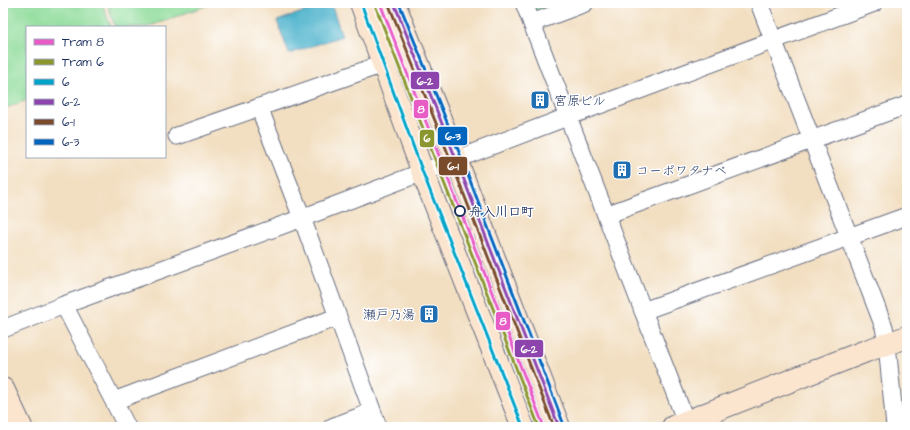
<svg xmlns="http://www.w3.org/2000/svg" width="910" height="430" viewBox="0 0 910 430" font-family="'Architects Daughter','Klee One',sans-serif">
	<style>
		.green { fill: #8ddb99; stroke: #54857c }
		.water { fill: #4db3cc; stroke: #347195 }
		.lines { fill: none; stroke-linecap: round; stroke-linejoin: round }
		.street-casing { stroke: #666c80; stroke-width: 19 }
		.secondary-casing { stroke: #666c80; stroke-width: 24 }
		.street { stroke: #fff; stroke-width: 17 }
		.secondary { stroke: #fbe5cf; stroke-width: 22 }
		.bus-1-casing { stroke: #fff; stroke-width: 6 }
		.bus-2-casing { stroke: #fff; stroke-width: 6 }
		.bus-3-casing { stroke: #fff; stroke-width: 6 }
		.bus-4-casing { stroke: #fff; stroke-width: 6 }
		.bus-1 { stroke: #01a3c8; stroke-width: 3 }
		.bus-2 { stroke: #8e44ad; stroke-width: 3 }
		.bus-3 { stroke: #7a4b2a; stroke-width: 3 }
		.bus-4 { stroke: #0065bd; stroke-width: 3 }
		.tram-1-casing { stroke: #fff; stroke-width: 6 }
		.tram-2-casing { stroke: #fff; stroke-width: 6 }
		.tram-1 { stroke: #e85cc6; stroke-width: 3 }
		.tram-2 { stroke: #8c962f; stroke-width: 3 }
		.stop-dot { fill: #fff; stroke: #1b2f5e; stroke-width: 2 }
		.labels { text-anchor: middle; stroke-width: 3; stroke-linejoin: round; paint-order: stroke }
		.poi-label { font-size: 13px; fill: #1b2f5e; stroke: #fff; text-anchor: start }
		.stop-label { font-size: 13px; font-weight: bold; fill: #1b2f5e; stroke: #fff; text-anchor: start }
		.line-badge { stroke: #fff; stroke-width: 1.5 }
		.badge-label { font-size: 11px; text-anchor: middle; font-weight: bold; fill: #fff }
	</style>
	<rect width="100%" height="100%" fill="#fff"/>
	<filter id="ink" filterUnits="userSpaceOnUse"><feTurbulence type="fractalNoise" baseFrequency=".025" numOctaves="2"/><feDisplacementMap in="SourceGraphic" scale="8" xChannelSelector="R" yChannelSelector="G"/><feConvolveMatrix kernelMatrix="1 2 1 2 8 2 1 2 1" color-interpolation-filters="sRGB"/></filter>
	<filter id="wash" filterUnits="userSpaceOnUse"><feTurbulence type="fractalNoise" baseFrequency=".012" numOctaves="4" result="noise"/><feDisplacementMap in="SourceGraphic" scale="16" xChannelSelector="R" yChannelSelector="G"/><feGaussianBlur stdDeviation="0.9" result="paint"/><feColorMatrix in="noise" values="0 0 0 0 0 0 0 0 0 0 0 0 0 0 0 0 0 1.4 0 .05"/><feComposite in="paint" operator="in"/></filter>
	<g filter="url(#wash)">
		<rect width="100%" height="100%" fill="#f2dec0"/>
		<g class="green">
			<path d="M3 3H102L111 27H27V100L3 109Z"/>
			<path d="M107 3H213L147 27H115Z"/>
			<path d="M530 3H570L541 14 532 10Z"/>
		</g>
		<path class="water" d="M328 3H331L342 36 289 54 277 21Z"/>
	</g>
	<g filter="url(#ink)">
		<g class="lines">
			<defs>
				<g id="street">
					<path d="M524 3 688 427"/>
					<path d="M759 3 884 327 887 344 895 427"/>
					<path d="M532 23 585 3"/>
					<path d="M259 107 302 218 378 427"/>
					<path d="M177 136 383 64"/>
					<path d="M606 215 907 105"/>
					<path d="M64 305 127 427"/>
					<path d="M643 311 907 216"/>
					<path d="M3 329 64 305 302 218 567 117 874 3"/>
					<path d="M114 401 337 317"/>
					<path d="M332 427 372 412"/>
				</g>
				<g id="secondary">
					<path d="M361 3 423 173 523 427"/>
					<path d="M394 3 456 159 559 427"/>
					<path d="M3 389 21 427"/>
					<path d="M673 427 866 351 907 337"/>
				</g>
			</defs>
			<use href="#street" class="street-casing"/>
			<use href="#secondary" class="secondary-casing"/>
			<use href="#street" class="street"/>
			<use href="#secondary" class="secondary"/>
			<defs>
				<path id="bus-1" d="M361 3 423 173 523 427"/>
				<path id="bus-2" d="M394 3 456 159 559 427"/>
				<path id="bus-3" d="M389 5 451 161 554 427"/>
				<path id="bus-4" d="M399 3 461 157 564 425"/>
			</defs>
			<use href="#bus-1" class="bus-1-casing"/>
			<use href="#bus-2" class="bus-2-casing"/>
			<use href="#bus-3" class="bus-3-casing"/>
			<use href="#bus-4" class="bus-4-casing"/>
			<use href="#bus-1" class="bus-1"/>
			<use href="#bus-2" class="bus-2"/>
			<use href="#bus-3" class="bus-3"/>
			<use href="#bus-4" class="bus-4"/>
			<defs>
				<path id="tram-1" d="M380 3 544 427"/>
				<path id="tram-2" d="M375 5 539 427"/>
			</defs>
			<use href="#tram-1" class="tram-1-casing"/>
			<use href="#tram-2" class="tram-2-casing"/>
			<use href="#tram-1" class="tram-1"/>
			<use href="#tram-2" class="tram-2"/>
		</g>
	</g>
	<defs>
		<symbol id="building-square" viewBox="-11 -11 22 22"><rect x="-9" y="-9" width="18" height="18" rx="4" fill="#1f6fb2" stroke="#fff"/><path d="M-4-6H4V6H1V3H-1V6H-4ZM-2.5-4.3h1.7v1.8h-1.7ZM.8-4.3h1.7v1.8H.8ZM-2.5-1h1.7V.8h-1.7ZM.8-1h1.7V.8H.8Z" fill="#fff"/></symbol>
	</defs>
	<g fill-rule="evenodd">
		<use href="#building-square" x="529" y="89" width="22" height="22"/>
		<use href="#building-square" x="611" y="159" width="22" height="22"/>
		<use href="#building-square" x="418" y="303" width="22" height="22"/>
	</g>
	<circle class="stop-dot" cx="460" cy="211" r="5"/>
	<g class="labels">
		<g class="poi-label">
			<text x="554" y="105">宮原ビル</text>
			<text x="636" y="175">コーポワタナベ</text>
			<text x="415" y="319" text-anchor="end">瀬戸乃湯</text>
		</g>
		<g class="stop-label">
			<text x="469" y="216">舟入川口町</text>
		</g>
	</g>
	<g class="line-badge">
		<rect x="410" y="71" width="30" height="19" rx="4" fill="#8e44ad"/>
		<rect x="413" y="99" width="16" height="20" rx="4" fill="#e85cc6"/>
		<rect x="437" y="126" width="31" height="20" rx="4" fill="#0065bd"/>
		<rect x="419" y="129" width="16" height="19" rx="4" fill="#8c962f"/>
		<rect x="438" y="156" width="30" height="20" rx="4" fill="#7a4b2a"/>
		<rect x="495" y="311" width="16" height="20" rx="4" fill="#e85cc6"/>
		<rect x="514" y="339" width="30" height="19" rx="4" fill="#8e44ad"/>
	</g>
	<g class="badge-label">
		<text x="425" y="85">6-2</text>
		<text x="421" y="113">8</text>
		<text x="453" y="140">6-3</text>
		<text x="427" y="142">6</text>
		<text x="453" y="170">6-1</text>
		<text x="503" y="325">8</text>
		<text x="529" y="353">6-2</text>
	</g>
	<rect width="910" height="430" fill="none" stroke="#fff" stroke-width="16"/>
	<rect x="26" y="26" width="140" height="132" fill="#ffffff" stroke="#a4acbf"/>
	<rect x="34" y="39" width="20" height="6" fill="#e85cc6" stroke="#a4acbf"/>
	<text x="62" y="46" font-size="12" fill="#1b2f5e">Tram 8</text>
	<rect x="34" y="59" width="20" height="6" fill="#8c962f" stroke="#a4acbf"/>
	<text x="62" y="66" font-size="12" fill="#1b2f5e">Tram 6</text>
	<rect x="34" y="79" width="20" height="6" fill="#01a3c8" stroke="#a4acbf"/>
	<text x="62" y="86" font-size="12" fill="#1b2f5e">6</text>
	<rect x="34" y="99" width="20" height="6" fill="#8e44ad" stroke="#a4acbf"/>
	<text x="62" y="106" font-size="12" fill="#1b2f5e">6-2</text>
	<rect x="34" y="119" width="20" height="6" fill="#7a4b2a" stroke="#a4acbf"/>
	<text x="62" y="126" font-size="12" fill="#1b2f5e">6-1</text>
	<rect x="34" y="139" width="20" height="6" fill="#0065bd" stroke="#a4acbf"/>
	<text x="62" y="146" font-size="12" fill="#1b2f5e">6-3</text>
</svg>
